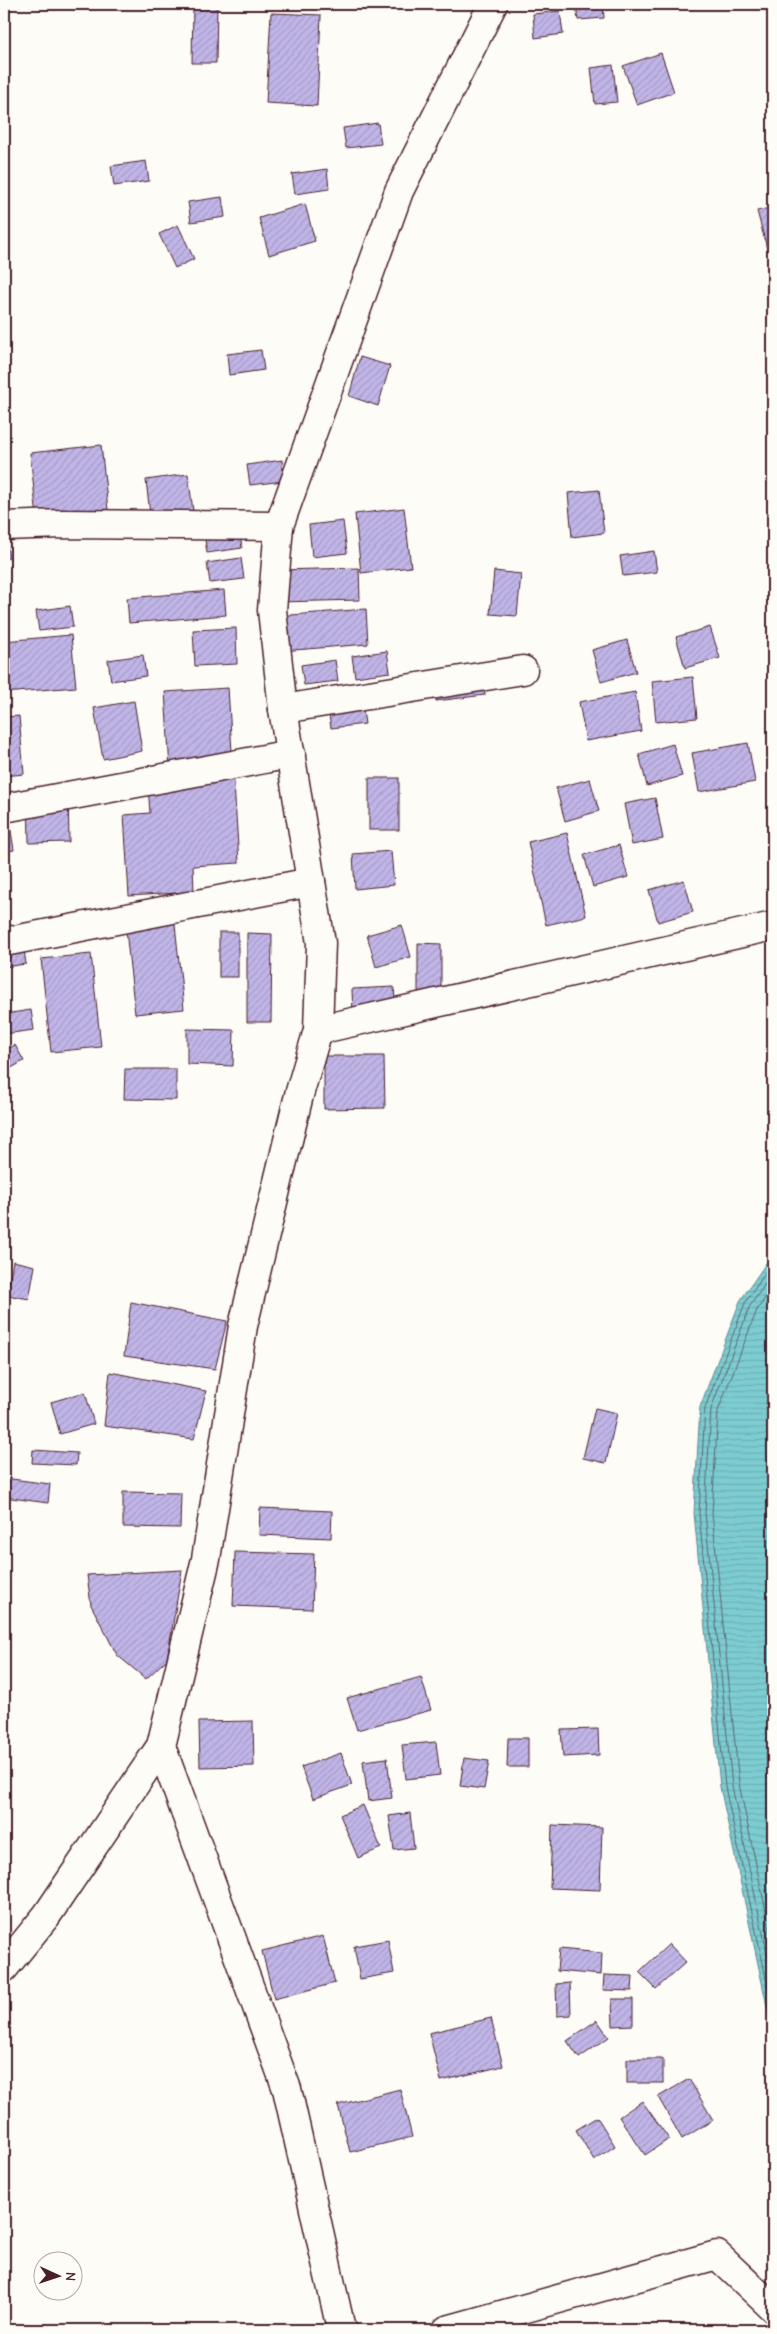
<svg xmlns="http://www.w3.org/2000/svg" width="777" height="2334" viewBox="0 0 777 2334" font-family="'Comic Neue',sans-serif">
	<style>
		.water { fill: url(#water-rules); stroke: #68878f }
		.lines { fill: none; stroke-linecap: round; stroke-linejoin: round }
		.shore { stroke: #5e656e; stroke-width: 1 }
		.building { fill: url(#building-hatch); stroke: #4a1f2b }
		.minor-casing { stroke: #4a1f2b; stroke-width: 31 }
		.tertiary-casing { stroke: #4a1f2b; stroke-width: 31 }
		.minor { stroke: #fdfcf7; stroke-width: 28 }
		.tertiary { stroke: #fdfcf7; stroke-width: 28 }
	</style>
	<defs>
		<pattern id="water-rules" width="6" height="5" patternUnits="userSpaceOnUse" patternTransform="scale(1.25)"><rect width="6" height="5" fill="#7ccdd2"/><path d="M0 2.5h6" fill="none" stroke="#6db0b4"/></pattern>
		<pattern id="building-hatch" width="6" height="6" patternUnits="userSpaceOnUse" patternTransform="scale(1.25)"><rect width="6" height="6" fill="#c0b5e7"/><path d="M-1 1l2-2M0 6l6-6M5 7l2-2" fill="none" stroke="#a69bc6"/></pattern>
	</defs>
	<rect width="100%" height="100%" fill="#fdfcf7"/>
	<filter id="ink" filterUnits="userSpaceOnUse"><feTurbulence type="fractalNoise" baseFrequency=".02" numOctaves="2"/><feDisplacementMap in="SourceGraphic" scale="10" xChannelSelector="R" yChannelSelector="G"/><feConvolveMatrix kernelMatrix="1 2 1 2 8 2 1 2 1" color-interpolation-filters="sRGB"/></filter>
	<g filter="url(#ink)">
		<path class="water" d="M773 1253V2034L720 1787 694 1513 700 1407 740 1301Z"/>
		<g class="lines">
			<g class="shore">
				<path d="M773 1262 745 1303 705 1408 699 1513 725 1787 773 2010"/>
				<path d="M773 1273 750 1306 711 1409 705 1513 732 1786 773 1981"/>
				<path d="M773 1286 757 1310 718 1411 712 1513 739 1784 773 1945"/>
			</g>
		</g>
		<g class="building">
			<path d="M193 4H217L216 63H192Z"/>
			<path d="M576 4H603L604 18 578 20Z"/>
			<path d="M560 11 563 34 535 38 533 14Z"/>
			<path d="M271 13 321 15 317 106 266 103Z"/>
			<path d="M661 53 674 92 637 105 623 66Z"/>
			<path d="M613 65 617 102 595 104 591 68Z"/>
			<path d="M378 123 381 144 346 148 343 128Z"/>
			<path d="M146 161 149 181 114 186 111 166Z"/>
			<path d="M327 169 329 189 295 194 292 174Z"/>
			<path d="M222 197 225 217 191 222 188 202Z"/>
			<path d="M305 204 315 241 269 255 259 218Z"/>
			<path d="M773 207V271L757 211Z"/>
			<path d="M178 225 194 259 175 268 159 234Z"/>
			<path d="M773 304V326L772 327 769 305Z"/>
			<path d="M261 350 264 370 229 375 227 354Z"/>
			<path d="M360 357 390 366 378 406 349 396Z"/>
			<path d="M101 445 109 519 38 527 30 453Z"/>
			<path d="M282 460 284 481 250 485 247 465Z"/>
			<path d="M188 474 195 525 152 531 146 480Z"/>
			<path d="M599 490 604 533 572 537 568 493Z"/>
			<path d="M404 508 411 567 361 573 355 514Z"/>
			<path d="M343 521 347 553 312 557 309 525Z"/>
			<path d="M239 528 242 548 207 553 204 533Z"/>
			<path d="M4 537H6L9 558H4Z"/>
			<path d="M654 551 657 572 623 576 620 556Z"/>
			<path d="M241 558 244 579 210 583 207 563Z"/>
			<path d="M359 568 360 600 278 602 277 570Z"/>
			<path d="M494 571 521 574 517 616 490 614Z"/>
			<path d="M224 590 226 615 129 623 127 598Z"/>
			<path d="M70 606 73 627 39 631 36 611Z"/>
			<path d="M366 609 368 644 282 651 279 616Z"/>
			<path d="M710 627 720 658 685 668 676 637Z"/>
			<path d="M236 628 237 664 195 666 193 630Z"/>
			<path d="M71 635 76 687 4 693V641Z"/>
			<path d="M627 640 636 672 601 682 592 650Z"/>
			<path d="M387 651 390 672 355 677 352 656Z"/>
			<path d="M143 655 146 676 111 681 108 660Z"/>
			<path d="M335 660 338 681 304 685 301 665Z"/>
			<path d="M693 677 697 718 656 722 652 681Z"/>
			<path d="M483 679 485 695 436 701 434 685Z"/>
			<path d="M228 688 239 863 193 866 194 892 129 896 124 815 150 813 147 771 170 769 165 692Z"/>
			<path d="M635 692 641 731 586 741 579 702Z"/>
			<path d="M134 701 142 751 103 759 94 708Z"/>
			<path d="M362 703 365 724 331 728 328 708Z"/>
			<path d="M19 716 24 774 4 776V717Z"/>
			<path d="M748 743 755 782 699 792 692 753Z"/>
			<path d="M673 744 682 776 647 786 639 754Z"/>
			<rect x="369" y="778" width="30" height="52"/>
			<path d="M590 779 599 811 565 821 556 788Z"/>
			<path d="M68 787 69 842 29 843 28 788Z"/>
			<path d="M655 798 663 839 632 845 624 804Z"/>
			<path d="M6 799 14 850 4 852V800Z"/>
			<path d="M567 833 586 916 546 925 528 842Z"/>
			<path d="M619 845 628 877 593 887 584 855Z"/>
			<path d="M391 851 394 885 355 889 353 854Z"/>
			<path d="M684 880 693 912 658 922 649 890Z"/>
			<path d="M174 915 184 1009 135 1014 125 921Z"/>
			<path d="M402 925 411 957 376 967 367 935Z"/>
			<rect x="219" y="932" width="19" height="45"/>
			<path d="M247 933 272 934 271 1022H247Z"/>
			<path d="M23 943 26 964 4 967V946Z"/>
			<path d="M418 943 441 944V994H418Z"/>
			<path d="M91 954 101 1047 51 1052 41 959Z"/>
			<path d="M394 987 396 1012 353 1015 352 989Z"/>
			<path d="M31 1010 34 1030 4 1034V1014Z"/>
			<path d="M187 1029 234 1030 233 1066 187 1064Z"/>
			<path d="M15 1045 24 1061 4 1072V1051Z"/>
			<path d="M324 1056H384L385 1108 324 1109Z"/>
			<path d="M125 1069H176V1100L124 1099Z"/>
			<path d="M13 1261 35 1266 29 1299 7 1295Z"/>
			<path d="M131 1302 227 1321 215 1369 124 1356Z"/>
			<path d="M110 1372 206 1391 194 1439 104 1426Z"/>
			<path d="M85 1392 94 1424 60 1434 51 1402Z"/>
			<path d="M595 1408 617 1413 606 1463 583 1458Z"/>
			<path d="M33 1450 77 1453 76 1465 32 1463Z"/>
			<path d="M4 1478 50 1484 48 1503 4 1497Z"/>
			<path d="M123 1492 181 1493 180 1528 123 1527Z"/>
			<path d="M260 1508 332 1511 331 1538 259 1535Z"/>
			<path d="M235 1552 314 1554 312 1609 233 1606Z"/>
			<path d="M182 1570 167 1659 146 1679 117 1655 91 1605 87 1575Z"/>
			<path d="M421 1677 431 1710 357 1730 347 1698Z"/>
			<path d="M253 1721 254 1766 200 1767 199 1722Z"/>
			<path d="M598 1729 599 1755 563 1757 561 1730Z"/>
			<path d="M508 1738H528V1767H507Z"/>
			<path d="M436 1742 440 1775 406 1779 402 1745Z"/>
			<path d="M341 1753 352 1785 313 1799 301 1767Z"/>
			<path d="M387 1758 392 1798 368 1801 363 1761Z"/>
			<path d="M464 1758 489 1761 484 1789 460 1786Z"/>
			<path d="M363 1805 381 1848 358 1858 340 1815Z"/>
			<path d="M410 1813 414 1848 394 1850 389 1816Z"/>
			<path d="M552 1825 602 1827 600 1890 550 1888Z"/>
			<path d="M323 1936 335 1983 274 1999 262 1951Z"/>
			<path d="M388 1940 394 1973 360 1979 354 1946Z"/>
			<path d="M669 1944 686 1962 656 1989 639 1972Z"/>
			<path d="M559 1949 602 1953 601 1975 557 1971Z"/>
			<path d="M604 1975 633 1976 632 1991 603 1990Z"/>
			<path d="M570 1983 571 2015 557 2016 556 1984Z"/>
			<path d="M612 1999H633V2025L613 2026Z"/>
			<path d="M491 2018 503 2066 441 2081 429 2033Z"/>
			<path d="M597 2020 609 2037 579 2058 567 2041Z"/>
			<rect x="627" y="2059" width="36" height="24"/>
			<path d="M689 2079 713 2120 682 2139 658 2097Z"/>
			<path d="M400 2089 412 2137 350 2152 338 2105Z"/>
			<path d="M642 2101 669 2139 645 2155 619 2117Z"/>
			<path d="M597 2117 615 2146 594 2160 576 2130Z"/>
		</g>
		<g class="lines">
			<defs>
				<g id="minor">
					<path d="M4 526 63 524 279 526"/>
					<path d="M283 709 523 670"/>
					<path d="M4 808 291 754"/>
					<path d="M4 942 311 882"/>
					<path d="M318 1030 773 926"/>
					<path d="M161 1746 287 2089 341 2329 343 2330"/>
					<path d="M447 2330 717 2255 773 2308"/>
				</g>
				<path id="tertiary" d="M4 1968 47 1915 161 1746 206 1559 243 1326 299 1095 318 1030 321 943 283 709 272 610 279 526 399 191 493 4"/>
			</defs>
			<use href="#minor" class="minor-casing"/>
			<use href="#tertiary" class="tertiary-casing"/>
			<use href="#minor" class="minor"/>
			<use href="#tertiary" class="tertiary"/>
		</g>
	</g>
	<rect width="777" height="2334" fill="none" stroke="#fdfcf7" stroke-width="20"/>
	<rect x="10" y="10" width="757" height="2314" fill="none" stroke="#4a1f2b" stroke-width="2" filter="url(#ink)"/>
	<g transform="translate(58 2276) rotate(93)"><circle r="24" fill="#fdfcf7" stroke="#b5a4a5"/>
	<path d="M0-4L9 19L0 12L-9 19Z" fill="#4a1f2b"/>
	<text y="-8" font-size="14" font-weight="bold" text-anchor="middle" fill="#4a1f2b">N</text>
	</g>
</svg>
